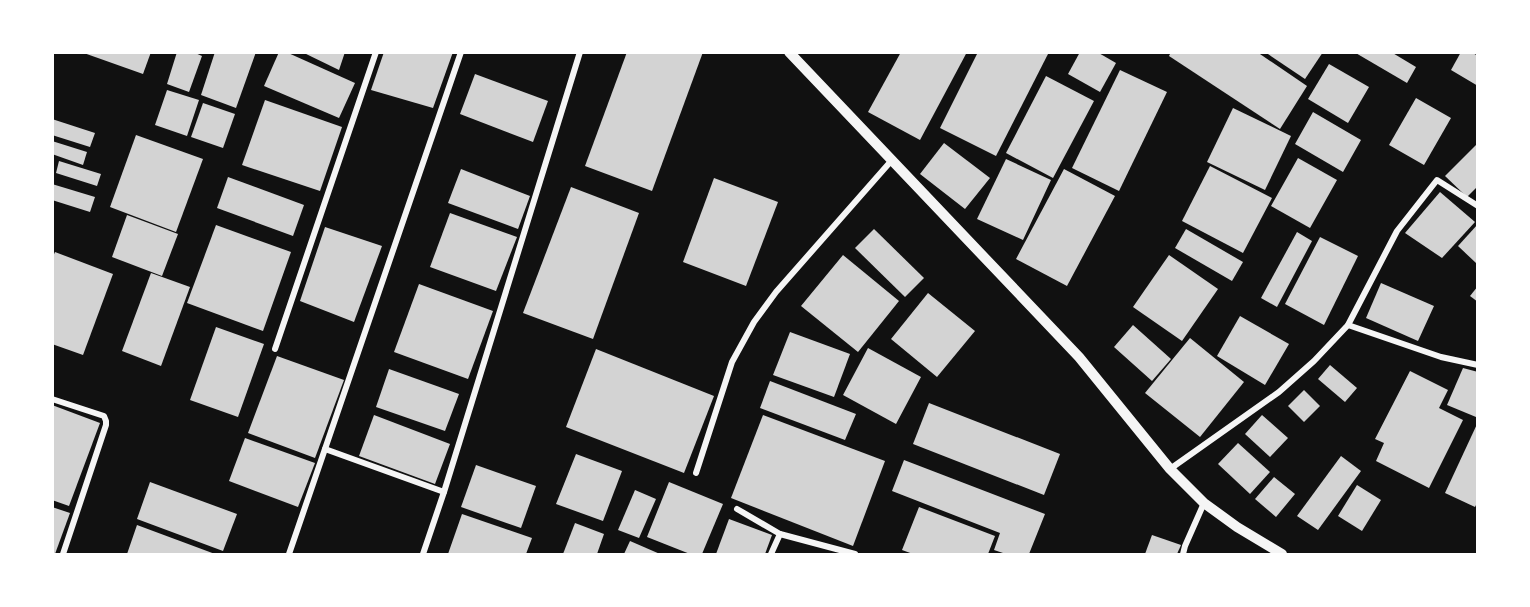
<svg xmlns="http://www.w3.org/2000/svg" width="1530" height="607" viewBox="0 0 1530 607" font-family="'Archivo Narrow',sans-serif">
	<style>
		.building { fill: #d3d3d3 }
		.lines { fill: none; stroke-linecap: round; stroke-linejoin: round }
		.minor { stroke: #f5f5f5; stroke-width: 6 }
		.tertiary { stroke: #f5f5f5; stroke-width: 10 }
	</style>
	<rect width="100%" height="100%" fill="#111"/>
	<g class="building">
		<path d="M81 52H151L143 74Z"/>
		<path d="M177 52H193L202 56 189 92 167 84Z"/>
		<path d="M215 52H256L236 108 201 95Z"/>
		<path d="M279 52H286L355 83 339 118 264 86Z"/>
		<path d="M302 52H345L339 70Z"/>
		<path d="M384 52H453L433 108 371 90Z"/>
		<path d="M627 52H703L652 191 585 166Z"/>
		<path d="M901 52H967L920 140 868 112Z"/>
		<path d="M978 52H1049L996 156 940 128Z"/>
		<path d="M1080 52H1097L1116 63 1100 92 1068 74Z"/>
		<path d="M1171 52H1257L1307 86 1280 129 1169 56Z"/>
		<path d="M1265 52H1323L1305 79Z"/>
		<path d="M1354 52H1391L1416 67 1407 83Z"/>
		<path d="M1461 52H1471L1478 56V86L1451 70Z"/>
		<path d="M1329 64 1369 87 1348 123 1308 99Z"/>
		<path d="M1120 70 1167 92 1119 191 1072 168Z"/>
		<path d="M475 74 548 101 533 142 460 114Z"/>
		<path d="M1046 76 1094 101 1053 178 1006 153Z"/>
		<path d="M167 90 199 100 187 136 155 125Z"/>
		<path d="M1416 98 1451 118 1424 165 1389 145Z"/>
		<path d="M265 100 342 127 320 191 242 165Z"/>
		<path d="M203 103 235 114 223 148 191 137Z"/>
		<path d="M1233 108 1291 136 1265 190 1207 162Z"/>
		<path d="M1313 112 1361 140 1343 172 1295 144Z"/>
		<path d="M52 119 95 133 90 147 52 135Z"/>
		<path d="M136 135 203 159 176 232 110 207Z"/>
		<path d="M52 141 87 152 83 165 52 154Z"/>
		<path d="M944 143 990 178 965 209 920 174Z"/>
		<path d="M1478 143V186L1467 197 1445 176Z"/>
		<path d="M1298 158 1337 180 1310 228 1271 206Z"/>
		<path d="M1006 159 1051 180 1023 240 977 219Z"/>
		<path d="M59 161 101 174 97 186 56 173Z"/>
		<path d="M1210 166 1272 198 1243 253 1182 221Z"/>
		<path d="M461 169 530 196 518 229 448 203Z"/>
		<path d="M1064 169 1115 196 1067 286 1016 259Z"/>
		<path d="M228 177 304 205 293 236 217 208Z"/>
		<path d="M714 178 778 202 746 286 683 262Z"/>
		<path d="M52 184 95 197 90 212 52 200Z"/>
		<path d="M571 187 639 213 593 339 523 313Z"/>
		<path d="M1440 192 1475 222 1442 258 1405 233Z"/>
		<path d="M450 213 517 237 496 291 430 267Z"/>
		<path d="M127 215 178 234 162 276 112 257Z"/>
		<path d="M1478 224V262L1476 263 1458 246Z"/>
		<path d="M216 225 291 252 263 331 187 303Z"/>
		<path d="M325 227 382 246 354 322 300 301Z"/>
		<path d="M874 229 924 278 905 297 855 248Z"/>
		<path d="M1186 229 1243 262 1232 281 1175 248Z"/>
		<path d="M1297 232 1312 241 1277 307 1261 298Z"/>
		<path d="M1320 237 1358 256 1324 325 1285 304Z"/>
		<path d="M55 252 113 274 83 355 52 344V259Z"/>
		<path d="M843 255 899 301 858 352 801 306Z"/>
		<path d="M1169 255 1218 289 1182 341 1133 307Z"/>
		<path d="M151 273 190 287 161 366 122 351Z"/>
		<path d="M1381 283 1434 306 1418 341 1366 318Z"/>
		<path d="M419 284 493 311 468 379 394 352Z"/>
		<path d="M1478 286V302L1470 296Z"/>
		<path d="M928 293 975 331 937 377 891 339Z"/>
		<path d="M1240 316 1289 344 1265 385 1217 356Z"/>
		<path d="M1133 325 1171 359 1152 381 1114 347Z"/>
		<path d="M216 327 264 344 238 417 190 400Z"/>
		<path d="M790 332 850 354 834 397 773 375Z"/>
		<path d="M1190 338 1244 382 1200 437 1145 393Z"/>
		<path d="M868 348 921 377 896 424 843 395Z"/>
		<path d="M596 349 714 396 684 473 566 427Z"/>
		<path d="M277 356 344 380 315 458 248 433Z"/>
		<path d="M1330 365 1357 388 1345 402 1318 379Z"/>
		<path d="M1463 368 1478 372V414L1476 417 1447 405Z"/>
		<path d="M389 369 459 394 445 431 376 407Z"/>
		<path d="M1410 371 1448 390 1439 408 1463 420 1429 488 1376 461 1384 443 1375 439Z"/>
		<path d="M770 381 856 414 845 440 760 408Z"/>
		<path d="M1304 390 1320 406 1304 422 1288 406Z"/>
		<path d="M929 403 1060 454 1044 495 913 444Z"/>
		<path d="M52 405 100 423 69 506 52 500Z"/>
		<path d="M374 415 450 444 435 484 359 456Z"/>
		<path d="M763 415 885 461 853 546 731 498Z"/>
		<path d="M1262 415 1288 438 1270 457 1245 434Z"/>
		<path d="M1478 422V501L1475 507 1445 493Z"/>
		<path d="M245 438 315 463 298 507 229 481Z"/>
		<path d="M1238 443 1270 472 1250 494 1218 464Z"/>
		<path d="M576 454 622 471 603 521 556 504Z"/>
		<path d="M1341 456 1361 471 1318 530 1297 516Z"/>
		<path d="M904 460 1045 514 1029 554H1006L994 550 1000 533 892 491Z"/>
		<path d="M476 465 536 486 521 528 461 507Z"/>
		<path d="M1274 477 1295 494 1276 517 1255 499Z"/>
		<path d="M150 482 237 514 223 551 137 519Z"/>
		<path d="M669 482 723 504 702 554H690L647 537Z"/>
		<path d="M1357 485 1381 500 1362 531 1338 516Z"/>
		<path d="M635 490 656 499 639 538 618 530Z"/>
		<path d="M52 507 70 513 55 554H52Z"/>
		<path d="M919 507 995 536 988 554H913L902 550Z"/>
		<path d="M462 514 532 538 526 554H448Z"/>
		<path d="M729 519 772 535 765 554H716Z"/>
		<path d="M575 523 604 534 597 554H563Z"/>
		<path d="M137 525 215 554H127Z"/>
		<path d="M1152 535 1181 545 1177 554H1145Z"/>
		<path d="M630 541 660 554H624Z"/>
	</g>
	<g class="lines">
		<g class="minor">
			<path d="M1348 325 1441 357 1478 365"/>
			<path d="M275 349 376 52"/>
			<path d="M52 399 104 416 106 421V425L63 554"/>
			<path d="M325 449 444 492"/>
			<path d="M1170 469 1279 392 1314 361 1348 325 1397 231 1437 180 1478 206"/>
			<path d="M696 473 732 362 754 322 776 292 892 160"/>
			<path d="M737 509 780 534"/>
			<path d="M289 554 461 52"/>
			<path d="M423 554 444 492 580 52"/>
			<path d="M771 554 780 534 855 554"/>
			<path d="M1183 554 1185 546 1204 503"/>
		</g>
		<path class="tertiary" d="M789 52 1079 357 1170 469 1204 503 1237 527 1282 554"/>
	</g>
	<rect width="1530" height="607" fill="none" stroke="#ffffff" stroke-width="108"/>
</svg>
